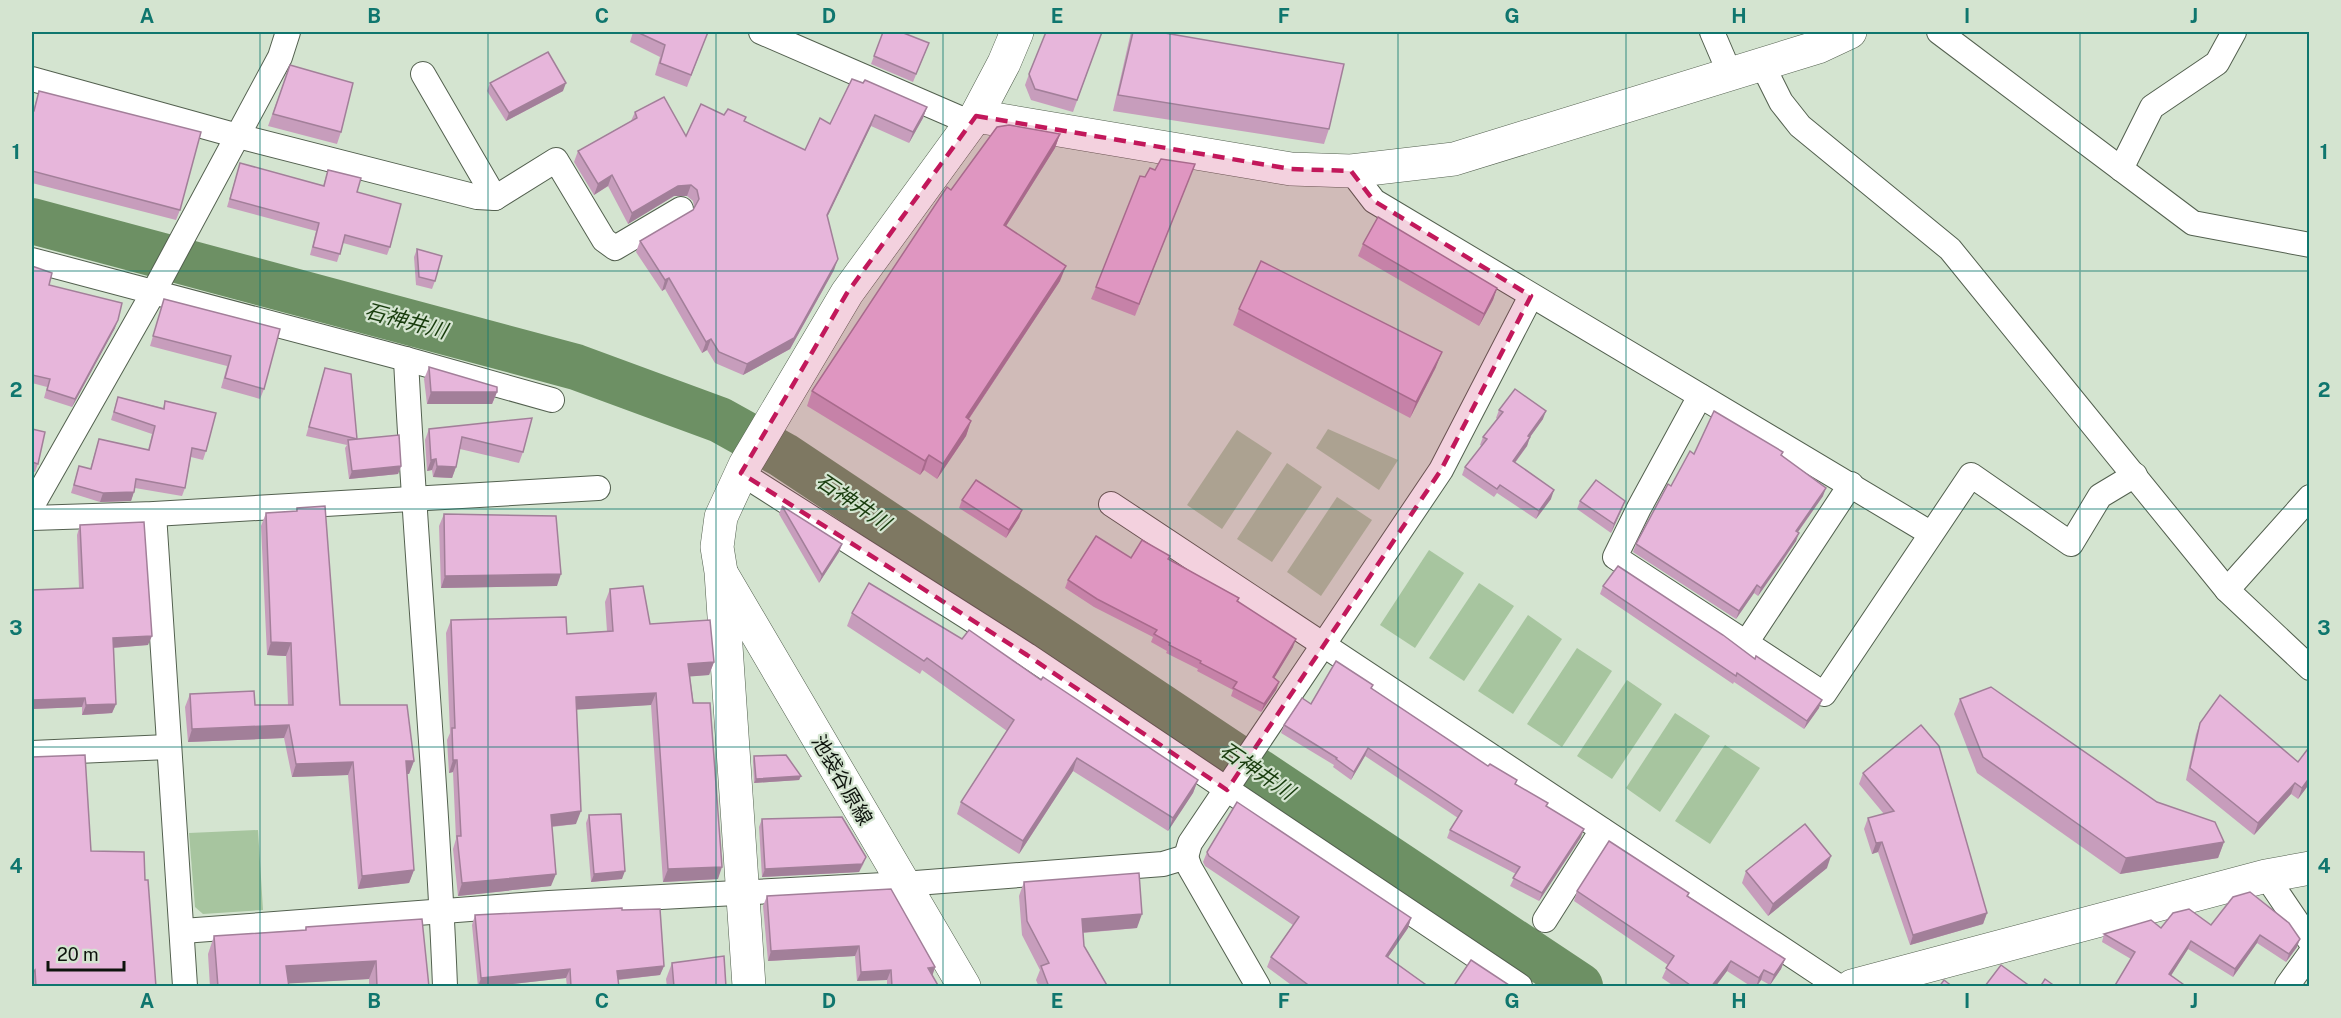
<svg xmlns="http://www.w3.org/2000/svg" width="2341" height="1018" viewBox="0 0 2341 1018" font-family="'Public Sans','Noto Sans JP',sans-serif">
	<style>
		.green { fill: #a7c59f }
		.lines { fill: none; stroke-linecap: round; stroke-linejoin: round }
		.river { stroke: #6d9064; stroke-width: 46 }
		.street-casing { stroke: #53604f; stroke-width: 26 }
		.secondary-casing { stroke: #53604f; stroke-width: 34 }
		.street { stroke: #fff; stroke-width: 24 }
		.secondary { stroke: #fff; stroke-width: 33 }
		.wall { fill: #c79dbc }
		.shaded-wall { fill: #a27f99 }
		.building { fill: #e7b6db; stroke: #a27f99; stroke-width: 1.5 }
		.marked { fill: #c2185b; fill-opacity: 0.2; stroke: #c2185b; stroke-width: 4.5; stroke-dasharray: 12 8; stroke-linejoin: round }
		.grid { fill: none; stroke: #0f766e; stroke-width: 1.5; stroke-opacity: 0.55 }
		.labels { text-anchor: middle; stroke-width: 4.5; stroke-linejoin: round; paint-order: stroke }
		.street-label { font-size: 20px; fill: #0e140d; stroke: #d4e4d0 }
		.water-label { font-size: 21px; font-style: italic; fill: #183c0d; stroke: #d4e4d0 }
		.neatline { fill: none; stroke: #0f766e; stroke-width: 2 }
		.grid-label { font-size: 20px; text-anchor: middle; font-weight: bold; fill: #0f766e }
	</style>
	<rect width="100%" height="100%" fill="#d4e4d0"/>
	<g class="green">
		<path d="M1328 429 1398 460 1379 490 1316 448Z"/>
		<path d="M1237 430 1272 453 1222 529 1187 505Z"/>
		<path d="M1287 463 1322 487 1272 562 1237 539Z"/>
		<path d="M1337 497 1372 520 1321 596 1287 572Z"/>
		<path d="M1429 550 1464 573 1415 648 1380 625Z"/>
		<path d="M1479 583 1514 606 1464 681 1429 658Z"/>
		<path d="M1528 615 1562 639 1513 714 1478 691Z"/>
		<path d="M1577 648 1612 671 1562 747 1527 724Z"/>
		<path d="M1627 680 1662 704 1612 779 1577 756Z"/>
		<path d="M1675 713 1710 736 1660 812 1626 788Z"/>
		<path d="M1725 745 1760 768 1710 844 1675 821Z"/>
		<path d="M258 830 263 910 203 914 195 907 189 833Z"/>
	</g>
	<g class="lines">
		<path class="river" d="M32 221 576 367 720 420 783 455 1580 986"/>
		<defs>
			<g id="street">
				<path d="M761 32 971 123"/>
				<path d="M1712 32 1730 74"/>
				<path d="M1939 32 2193 223 2310 245"/>
				<path d="M1762 64 1781 102 1800 126 1950 249 2227 590 2310 668"/>
				<path d="M423 74 495 198"/>
				<path d="M32 79 238 136 477 197 495 198 556 160 604 240 615 248 681 209"/>
				<path d="M2121 169 2152 107 2217 63 2234 32"/>
				<path d="M1351 171 1374 201 1930 533"/>
				<path d="M32 260 406 359 552 400"/>
				<path d="M406 359C416 568 437 777 445 986"/>
				<path d="M1700 396 1639 508 1615 557 1824 694 1971 475 2071 544 2100 496 2135 475"/>
				<path d="M741 473 1027 655 1520 986"/>
				<path d="M1111 504 1838 986"/>
				<path d="M32 506 153 293 280 57 288 32"/>
				<path d="M154 514 185 986"/>
				<path d="M32 518 154 514 598 488"/>
				<path d="M2227 590 2310 497"/>
				<path d="M1746 643 1851 484"/>
				<path d="M32 753 168 747"/>
				<path d="M1186 857 1190 843 1441 470 1531 296"/>
				<path d="M2266 876 2310 941"/>
				<path d="M1545 920 1602 830"/>
				<path d="M183 931 549 903 903 884 1163 864 1186 857 1190 868 1258 986"/>
				<path d="M2287 986 2310 954"/>
			</g>
			<g id="secondary">
				<path d="M976 116 1291 169 1351 171 1454 159 1818 47 1850 32"/>
				<path d="M723 576 964 986"/>
				<path d="M749 986 721 572 717 547 721 517 745 465 847 293 976 116 1004 63 1017 32"/>
				<path d="M1852 986 2266 876 2310 868"/>
			</g>
		</defs>
		<use href="#street" class="street-casing"/>
		<use href="#secondary" class="secondary-casing"/>
		<use href="#street" class="street"/>
		<use href="#secondary" class="secondary"/>
	</g>
	<g class="wall">
		<path d="M633 32H708L687 87 655 75 660 57 630 42Z"/>
		<path d="M883 32 926 51 913 82 871 64Z"/>
		<path d="M1102 32 1073 112 1031 100 1025 85 1029 74Z"/>
		<path d="M1131 32H1167H1164L1329 129 1324 144 1113 111Z"/>
		<path d="M290 65 341 132 337 144 268 126Z"/>
		<path d="M852 79 927 107 923 118 909 143 871 126 827 217 834 270 790 349 743 375 715 363 707 350 702 353 665 289 662 291 636 252 640 241 693 210 694 207 693 201 687 196H674L628 224 608 186 594 195 574 162 578 151 631 121 635 112 686 136 724 115 745 121 805 150 830 124Z"/>
		<path d="M490 83 563 91 506 121 487 91Z"/>
		<path d="M39 91 180 210 176 220 32 183V111H33Z"/>
		<path d="M1060 134 1055 148 1006 226 1060 281 969 419 971 421 966 436 937 479 924 470 920 475 807 406 812 391 951 190Z"/>
		<path d="M240 163 323 186 328 170 357 192 390 247 387 255 343 243 337 262 310 255 316 231 227 207Z"/>
		<path d="M1190 176 1135 316 1091 299 1096 287 1145 177Z"/>
		<path d="M1363 244 1497 288 1493 300 1479 326 1358 256Z"/>
		<path d="M417 249 435 281 432 289 416 285 414 257Z"/>
		<path d="M32 266 49 285 115 328 72 407 44 398 47 387 32 383Z"/>
		<path d="M164 299 280 329 264 389 260 399 221 388 227 366 150 346Z"/>
		<path d="M1239 309 1436 367 1410 418 1233 325Z"/>
		<path d="M429 367 497 392 492 404H427L424 379Z"/>
		<path d="M325 368 357 439 401 466 398 474 349 479 345 448 347 445 306 436Z"/>
		<path d="M118 397 163 408 165 401 206 451 203 460 191 457 185 488 182 496 135 488 131 501 100 502 71 493 79 466 90 469 99 439 148 450 152 434 111 420Z"/>
		<path d="M1499 410 1543 419 1530 437 1527 446 1515 463 1551 499 1536 519 1497 493 1494 497 1462 475 1465 467 1482 446 1480 445 1483 437 1497 419 1496 418Z"/>
		<path d="M32 429 39 461 35 472 32 471Z"/>
		<path d="M429 429 523 452 519 463 460 449 456 467 452 478 433 477 432 470 427 471 425 440Z"/>
		<path d="M1694 454 1782 455 1823 496 1798 532 1796 541 1782 562 1758 596 1754 593 1736 619 1633 552 1636 544 1671 486Z"/>
		<path d="M962 500 1022 510 1019 518 1006 538 959 508Z"/>
		<path d="M1580 501 1622 509 1611 533 1577 509Z"/>
		<path d="M782 506 842 544 839 552 819 583 779 514Z"/>
		<path d="M297 508 340 705 414 761 409 774H407L414 870 409 883 358 889 348 775 292 777 284 738 188 742 185 707 190 694 255 705H288L286 656 267 655 261 526 266 513 296 511Z"/>
		<path d="M444 514 557 586 441 588 439 526Z"/>
		<path d="M80 525 148 645 113 648 116 704 112 713 82 715V707L32 709V590L79 588 77 535Z"/>
		<path d="M1170 556 1168 559 1239 598 1238 601 1293 647 1274 678 1279 682 1276 690 1261 712 1231 696 1233 690 1197 671 1198 669 1166 653 1167 651 1151 642 1153 637 1094 607 1065 588 1068 580 1131 558Z"/>
		<path d="M1603 586 1819 708 1804 729 1734 682 1733 684 1600 594Z"/>
		<path d="M610 589 650 624 714 662 709 675 690 676 718 879 663 882 651 705 577 709 576 824 552 827 551 886 458 896 453 849 456 839 453 772 449 773 447 740 450 733 446 633 451 620 567 634 607 631 605 602Z"/>
		<path d="M852 613 962 639 1041 680 1198 780 1193 793 1168 831 1073 771 1019 854 957 814 961 802 1007 731 922 670 920 674 847 626Z"/>
		<path d="M1373 685 1371 688 1488 766 1517 780 1515 784 1546 807 1581 837 1539 901 1510 886 1516 874 1447 838 1450 830 1458 818 1365 756 1351 780 1333 767 1334 765 1281 733 1284 725 1311 704Z"/>
		<path d="M1960 699 2157 802 2224 842 2218 858 2120 874 1977 773 1954 714Z"/>
		<path d="M2200 723 2298 762 2310 746V783L2298 799 2291 794 2254 835 2186 780 2196 734Z"/>
		<path d="M754 756 801 776 799 780 754 783 753 761Z"/>
		<path d="M32 757 91 851 145 880 156 987H32Z"/>
		<path d="M1863 773 1987 913 1983 924 1910 945 1878 852 1872 854 1864 829 1868 818 1884 814 1859 784Z"/>
		<path d="M589 815 622 879 591 882 586 823Z"/>
		<path d="M762 819 866 857 863 865 859 872 762 877 759 827Z"/>
		<path d="M1207 852 1411 918 1408 928 1388 957 1429 987H1294L1267 967 1271 957 1293 925 1205 866 1203 862Z"/>
		<path d="M1827 868 1768 916 1742 883 1746 871Z"/>
		<path d="M1024 882 1137 928 1083 933 1084 946 1108 987H1039L1036 980 1040 970 1022 935 1019 896Z"/>
		<path d="M1577 891 1689 893 1688 896 1785 959 1781 969 1770 985 1761 980 1757 987H1752L1727 971 1715 987H1675L1662 978 1668 965 1574 901Z"/>
		<path d="M767 896 935 967 932 975 939 987H887V980L857 981 855 956 768 961 763 906Z"/>
		<path d="M2233 897 2297 947 2286 962 2257 943 2233 977 2188 949 2171 975 2131 959 2102 942 2104 934 2161 928 2211 925Z"/>
		<path d="M622 910 664 966 660 975 618 980 619 987H567L566 978 487 987H478L472 925 475 915Z"/>
		<path d="M306 927 429 987H369V979L288 983 289 987H210L208 954 214 936 305 930Z"/>
		<path d="M672 963 726 987H667L666 979Z"/>
	</g>
	<g class="shaded-wall">
		<path d="M566 83 563 91 506 121 509 113Z"/>
		<path d="M927 107 923 118 909 143 913 132Z"/>
		<path d="M875 115 871 126 823 226 827 215Z"/>
		<path d="M1060 134 1055 148 998 239 1004 225Z"/>
		<path d="M612 175 608 186 594 195 598 184Z"/>
		<path d="M691 185 687 196H674L628 224 632 213 678 186Z"/>
		<path d="M838 259 834 270 790 349 743 375 747 364Z"/>
		<path d="M1066 266 1060 281 960 432 966 417Z"/>
		<path d="M669 278 665 289 662 291 665 280Z"/>
		<path d="M1497 288 1493 300 1479 326 1484 314Z"/>
		<path d="M118 320 115 328 72 407 75 399Z"/>
		<path d="M711 339 707 350 702 353 706 342Z"/>
		<path d="M1442 352 1436 367 1410 418 1416 402Z"/>
		<path d="M431 392H497L492 404H427Z"/>
		<path d="M1546 411 1543 419 1525 444 1528 436Z"/>
		<path d="M971 421 966 436 937 479 943 464Z"/>
		<path d="M1530 437 1527 446 1510 469 1513 461Z"/>
		<path d="M929 455 924 470 920 475 925 461Z"/>
		<path d="M436 459 432 470 427 471 431 460Z"/>
		<path d="M401 466 398 474 349 479 352 471Z"/>
		<path d="M437 466 456 467 452 478 433 477Z"/>
		<path d="M1826 488 1823 496 1793 539 1796 531Z"/>
		<path d="M1554 490 1551 499 1536 519 1539 511Z"/>
		<path d="M134 492 131 501 100 502 103 493Z"/>
		<path d="M1625 501 1622 509 1611 533 1614 524Z"/>
		<path d="M1022 510 1019 518 1006 538 1009 530Z"/>
		<path d="M1799 533 1796 541 1758 596 1761 588Z"/>
		<path d="M842 544 839 552 819 583 822 575Z"/>
		<path d="M561 574 557 586 441 588 445 576Z"/>
		<path d="M1757 585 1754 593 1736 619 1739 611Z"/>
		<path d="M152 636 148 645 109 648 113 638Z"/>
		<path d="M1296 639 1293 647 1270 685 1273 677Z"/>
		<path d="M271 642 291 643 286 656 267 655Z"/>
		<path d="M714 662 709 675 684 677 688 664Z"/>
		<path d="M1279 682 1276 690 1261 712 1264 704Z"/>
		<path d="M656 693 651 705 572 710 576 697Z"/>
		<path d="M85 698 82 707 32 709V700Z"/>
		<path d="M1822 700 1819 708 1804 729 1807 721Z"/>
		<path d="M116 704 112 713 82 715 86 705Z"/>
		<path d="M289 725 284 738 188 742 192 729Z"/>
		<path d="M1368 748 1365 756 1351 780 1354 772Z"/>
		<path d="M1077 758 1073 771 1019 854 1023 841Z"/>
		<path d="M453 760H457L453 772 449 773Z"/>
		<path d="M406 761H414L409 774H401Z"/>
		<path d="M353 762 348 775 292 777 296 764Z"/>
		<path d="M801 776 799 780 754 783 756 779Z"/>
		<path d="M2310 777V783L2298 799 2302 788Z"/>
		<path d="M1198 780 1193 793 1168 831 1173 818Z"/>
		<path d="M2295 783 2291 794 2254 835 2258 823Z"/>
		<path d="M581 811 576 824 546 827 551 815Z"/>
		<path d="M1584 829 1581 837 1539 901 1542 893Z"/>
		<path d="M1882 842 1878 852 1872 854 1876 843Z"/>
		<path d="M2224 842 2218 858 2120 874 2126 858Z"/>
		<path d="M1831 856 1827 868 1768 916 1773 904Z"/>
		<path d="M866 857 859 872 762 877 765 869Z"/>
		<path d="M722 867 718 879 663 882 668 869Z"/>
		<path d="M414 870 409 883 358 889 362 876Z"/>
		<path d="M625 871 622 879 591 882 594 874Z"/>
		<path d="M556 874 551 886 458 896 462 883Z"/>
		<path d="M1987 913 1983 924 1910 945 1913 935Z"/>
		<path d="M1142 914 1137 928 1077 933 1082 919Z"/>
		<path d="M1411 918 1408 928 1382 966 1386 956Z"/>
		<path d="M2260 935 2257 943 2233 977 2235 969Z"/>
		<path d="M2300 939 2297 947 2286 962 2289 954Z"/>
		<path d="M2191 941 2188 949 2167 982 2169 974Z"/>
		<path d="M859 946 855 956 768 961 771 951Z"/>
		<path d="M1785 959 1781 969 1770 985 1774 975Z"/>
		<path d="M376 961 369 979 280 984 286 966Z"/>
		<path d="M1731 961 1727 971 1715 987H1711Z"/>
		<path d="M664 966 660 975 614 980 617 971Z"/>
		<path d="M935 967 932 977 928 968Z"/>
		<path d="M570 969 566 978 487 987H478L481 978Z"/>
		<path d="M35 970 32 981V973Z"/>
		<path d="M891 970 887 980 857 981 861 972Z"/>
		<path d="M1764 970 1761 980 1756 987 1759 978Z"/>
	</g>
	<g class="building">
		<path d="M637 32H708L691 75 660 63 665 45Z"/>
		<path d="M883 32H901L929 43 916 74 874 56Z"/>
		<path d="M1046 32H1102L1077 100 1035 89 1029 74Z"/>
		<path d="M1133 32H1159L1344 64 1329 129 1118 95Z"/>
		<path d="M548 52 566 83 509 113 490 83Z"/>
		<path d="M290 65 353 83 341 132 273 114Z"/>
		<path d="M852 79 863 83 865 80 927 107 913 132 875 115 827 215 838 259 794 338 747 364 719 352 711 339 706 342 669 278 665 280 640 241 693 210 699 199 697 190 691 185 678 186 632 213 612 175 598 184 578 151 637 118 635 112 664 97 686 136 701 104 724 115 728 109 746 117 744 121 805 150 820 118 830 124Z"/>
		<path d="M39 91 201 132 180 210 32 171V111H34Z"/>
		<path d="M1009 125 1060 134 1004 225 1066 266 966 417 971 421 943 464 929 455 925 461 812 391 947 187 951 190 997 127Z"/>
		<path d="M1161 159 1195 164 1139 304 1096 287 1140 176 1145 177 1150 168 1155 170Z"/>
		<path d="M240 163 324 186 328 170 361 178 357 192 401 204 390 247 345 235 340 254 313 247 319 223 230 199Z"/>
		<path d="M1378 217 1497 288 1484 314 1363 244Z"/>
		<path d="M417 249 442 256 435 281 419 277Z"/>
		<path d="M1261 261 1442 352 1416 402 1239 309Z"/>
		<path d="M32 266 52 273 49 285 122 303 118 320 75 399 47 390 50 379 32 375Z"/>
		<path d="M164 299 280 329 264 389 225 378 231 356 153 336Z"/>
		<path d="M429 367 497 387V392H431Z"/>
		<path d="M325 368 351 374 357 439 309 427Z"/>
		<path d="M1515 389 1546 411 1528 436 1530 437 1513 461 1554 490 1539 511 1500 485 1497 489 1465 467 1487 439 1483 437 1503 412 1499 410Z"/>
		<path d="M118 397 164 409 165 401 216 413 206 451 192 448 185 488 136 479 134 492 103 493 74 485 79 466 91 469 99 439 149 450 155 426 114 412Z"/>
		<path d="M1714 411 1783 452 1781 455 1826 488 1796 531 1799 533 1785 554 1761 588 1757 585 1739 611 1636 544 1668 484 1671 486 1690 451 1694 454Z"/>
		<path d="M532 418 523 452 462 437 456 467 437 466 436 459 431 460 429 429Z"/>
		<path d="M32 429 45 432 38 464 32 462Z"/>
		<path d="M399 435 401 466 352 471 348 440Z"/>
		<path d="M976 480 1022 510 1009 530 962 500Z"/>
		<path d="M1596 480 1625 501 1614 524 1580 501Z"/>
		<path d="M325 506 340 705H407L414 761H406L414 870 362 876 353 762 296 764 289 725 192 729 190 694 254 691 255 705H293L291 643 271 642 266 513 297 511V508Z"/>
		<path d="M782 506 842 544 822 575Z"/>
		<path d="M444 514 556 516 561 574 445 576Z"/>
		<path d="M144 522 152 636 113 638 116 704 86 705 85 698 32 700V590L83 588 80 525Z"/>
		<path d="M1096 536 1131 558 1142 540 1170 556 1168 559 1239 598 1237 601 1296 639 1273 677 1279 682 1264 704 1233 688 1237 682 1200 663 1201 661 1169 645 1170 643 1154 634 1157 630 1097 599 1068 580Z"/>
		<path d="M1618 566 1723 635 1755 659 1756 656 1822 700 1807 721 1737 673 1736 676 1603 586Z"/>
		<path d="M869 583 962 639 969 630 1041 680 1043 677 1198 780 1173 818 1077 758 1023 841 961 802 1014 720 927 658 924 661 852 613Z"/>
		<path d="M643 586 650 624 710 620 714 662 688 664 693 703H710L722 867 668 869 656 693 576 697 581 811 551 815 556 874 462 883 457 836H461L457 760H453L452 728H455L451 620 566 617 567 634 613 631 610 589Z"/>
		<path d="M1336 661 1373 685 1371 688 1488 766 1490 764 1517 780 1515 784 1548 803 1546 806 1584 829 1542 893 1513 878 1520 867 1450 830 1462 811 1368 748 1354 772 1336 759 1337 758 1284 725 1302 698 1311 704Z"/>
		<path d="M1991 687 2157 802 2215 822 2224 842 2126 858 1983 757 1960 699Z"/>
		<path d="M2220 695 2298 762 2310 746V777L2302 788 2295 783 2258 823 2190 768 2200 723Z"/>
		<path d="M1921 725 1939 746 1987 913 1913 935 1882 842 1876 843 1868 818 1894 811 1863 773Z"/>
		<path d="M85 755 91 851 144 852 145 880H148L156 987H36L35 970 32 973V757Z"/>
		<path d="M786 755 801 776 756 779 754 756Z"/>
		<path d="M1237 802 1411 918 1386 956 1429 987H1311L1271 957 1299 917 1209 856 1207 852Z"/>
		<path d="M621 814 625 871 594 874 589 815Z"/>
		<path d="M842 817 866 857 862 864 765 869 762 819Z"/>
		<path d="M1805 824 1831 856 1773 904 1746 871Z"/>
		<path d="M1609 841 1689 893 1687 896 1785 959 1774 975 1764 970 1759 978 1731 961 1711 987H1693L1666 968 1674 956 1577 891Z"/>
		<path d="M1139 873 1142 914 1082 919 1084 946 1108 987H1071L1070 985 1066 987H1049L1041 966 1049 963 1027 921 1024 882Z"/>
		<path d="M891 889 935 967 928 968 939 987H892L891 970 861 972 859 946 771 951 767 896Z"/>
		<path d="M2250 892 2289 923 2300 939 2289 954 2260 935 2235 969 2191 941 2169 974 2187 987H2114L2135 952 2104 934 2151 920 2161 928 2173 913 2189 909 2211 925 2233 897Z"/>
		<path d="M622 908V910L660 909 664 966 617 971 619 987H571L570 969 481 978 475 915Z"/>
		<path d="M422 919 429 987H377L376 961 286 966 289 987H218L214 936 306 930V927Z"/>
		<path d="M724 956 726 987H674L672 963Z"/>
		<path d="M1471 960 1512 987H1453Z"/>
		<path d="M2001 965 2031 987 1985 986Z"/>
		<path d="M2045 979 2056 987H2040Z"/>
		<path d="M1944 980 1953 987H1939Z"/>
	</g>
	<path class="marked" d="M976 116 1291 169 1351 171 1374 201 1531 296 1441 470 1227 790 1027 655 741 473 847 293Z"/>
	<path class="grid" d="M260 32V986M488 32V986M716 32V986M943 32V986M1170 32V986M1398 32V986M1626 32V986M1853 32V986M2080 32V986M32 271H2310M32 509H2310M32 747H2310"/>
	<g class="labels">
		<g class="street-label">
			<text transform="translate(842 780) rotate(60)" y="7">池袋谷原線</text>
		</g>
		<g class="water-label">
			<text transform="translate(406 321) rotate(15)" y="7">石神井川</text>
			<text transform="translate(853 502) rotate(34)" y="7">石神井川</text>
			<text transform="translate(1257 771) rotate(34)" y="7">石神井川</text>
		</g>
	</g>
	<rect width="2341" height="1018" fill="none" stroke="#d4e4d0" stroke-width="66"/>
	<path d="M48 961v9h76v-9" fill="none" stroke="#0e140d" stroke-width="3"/>
	<text x="57" y="961" font-size="18" fill="#0e140d" stroke="#d4e4d0" stroke-width="4.5" paint-order="stroke">20 m</text>
	<rect x="33" y="33" width="2275" height="952" class="neatline"/>
	<g class="grid-label">
		<text x="147" y="23">A</text>
		<text x="374" y="23">B</text>
		<text x="602" y="23">C</text>
		<text x="829" y="23">D</text>
		<text x="1057" y="23">E</text>
		<text x="1284" y="23">F</text>
		<text x="1512" y="23">G</text>
		<text x="1739" y="23">H</text>
		<text x="1967" y="23">I</text>
		<text x="2194" y="23">J</text>
		<text x="16" y="159">1</text>
		<text x="2324" y="159">1</text>
		<text x="16" y="397">2</text>
		<text x="2324" y="397">2</text>
		<text x="16" y="635">3</text>
		<text x="2324" y="635">3</text>
		<text x="16" y="873">4</text>
		<text x="2324" y="873">4</text>
		<text x="147" y="1008">A</text>
		<text x="374" y="1008">B</text>
		<text x="602" y="1008">C</text>
		<text x="829" y="1008">D</text>
		<text x="1057" y="1008">E</text>
		<text x="1284" y="1008">F</text>
		<text x="1512" y="1008">G</text>
		<text x="1739" y="1008">H</text>
		<text x="1967" y="1008">I</text>
		<text x="2194" y="1008">J</text>
	</g>
</svg>
